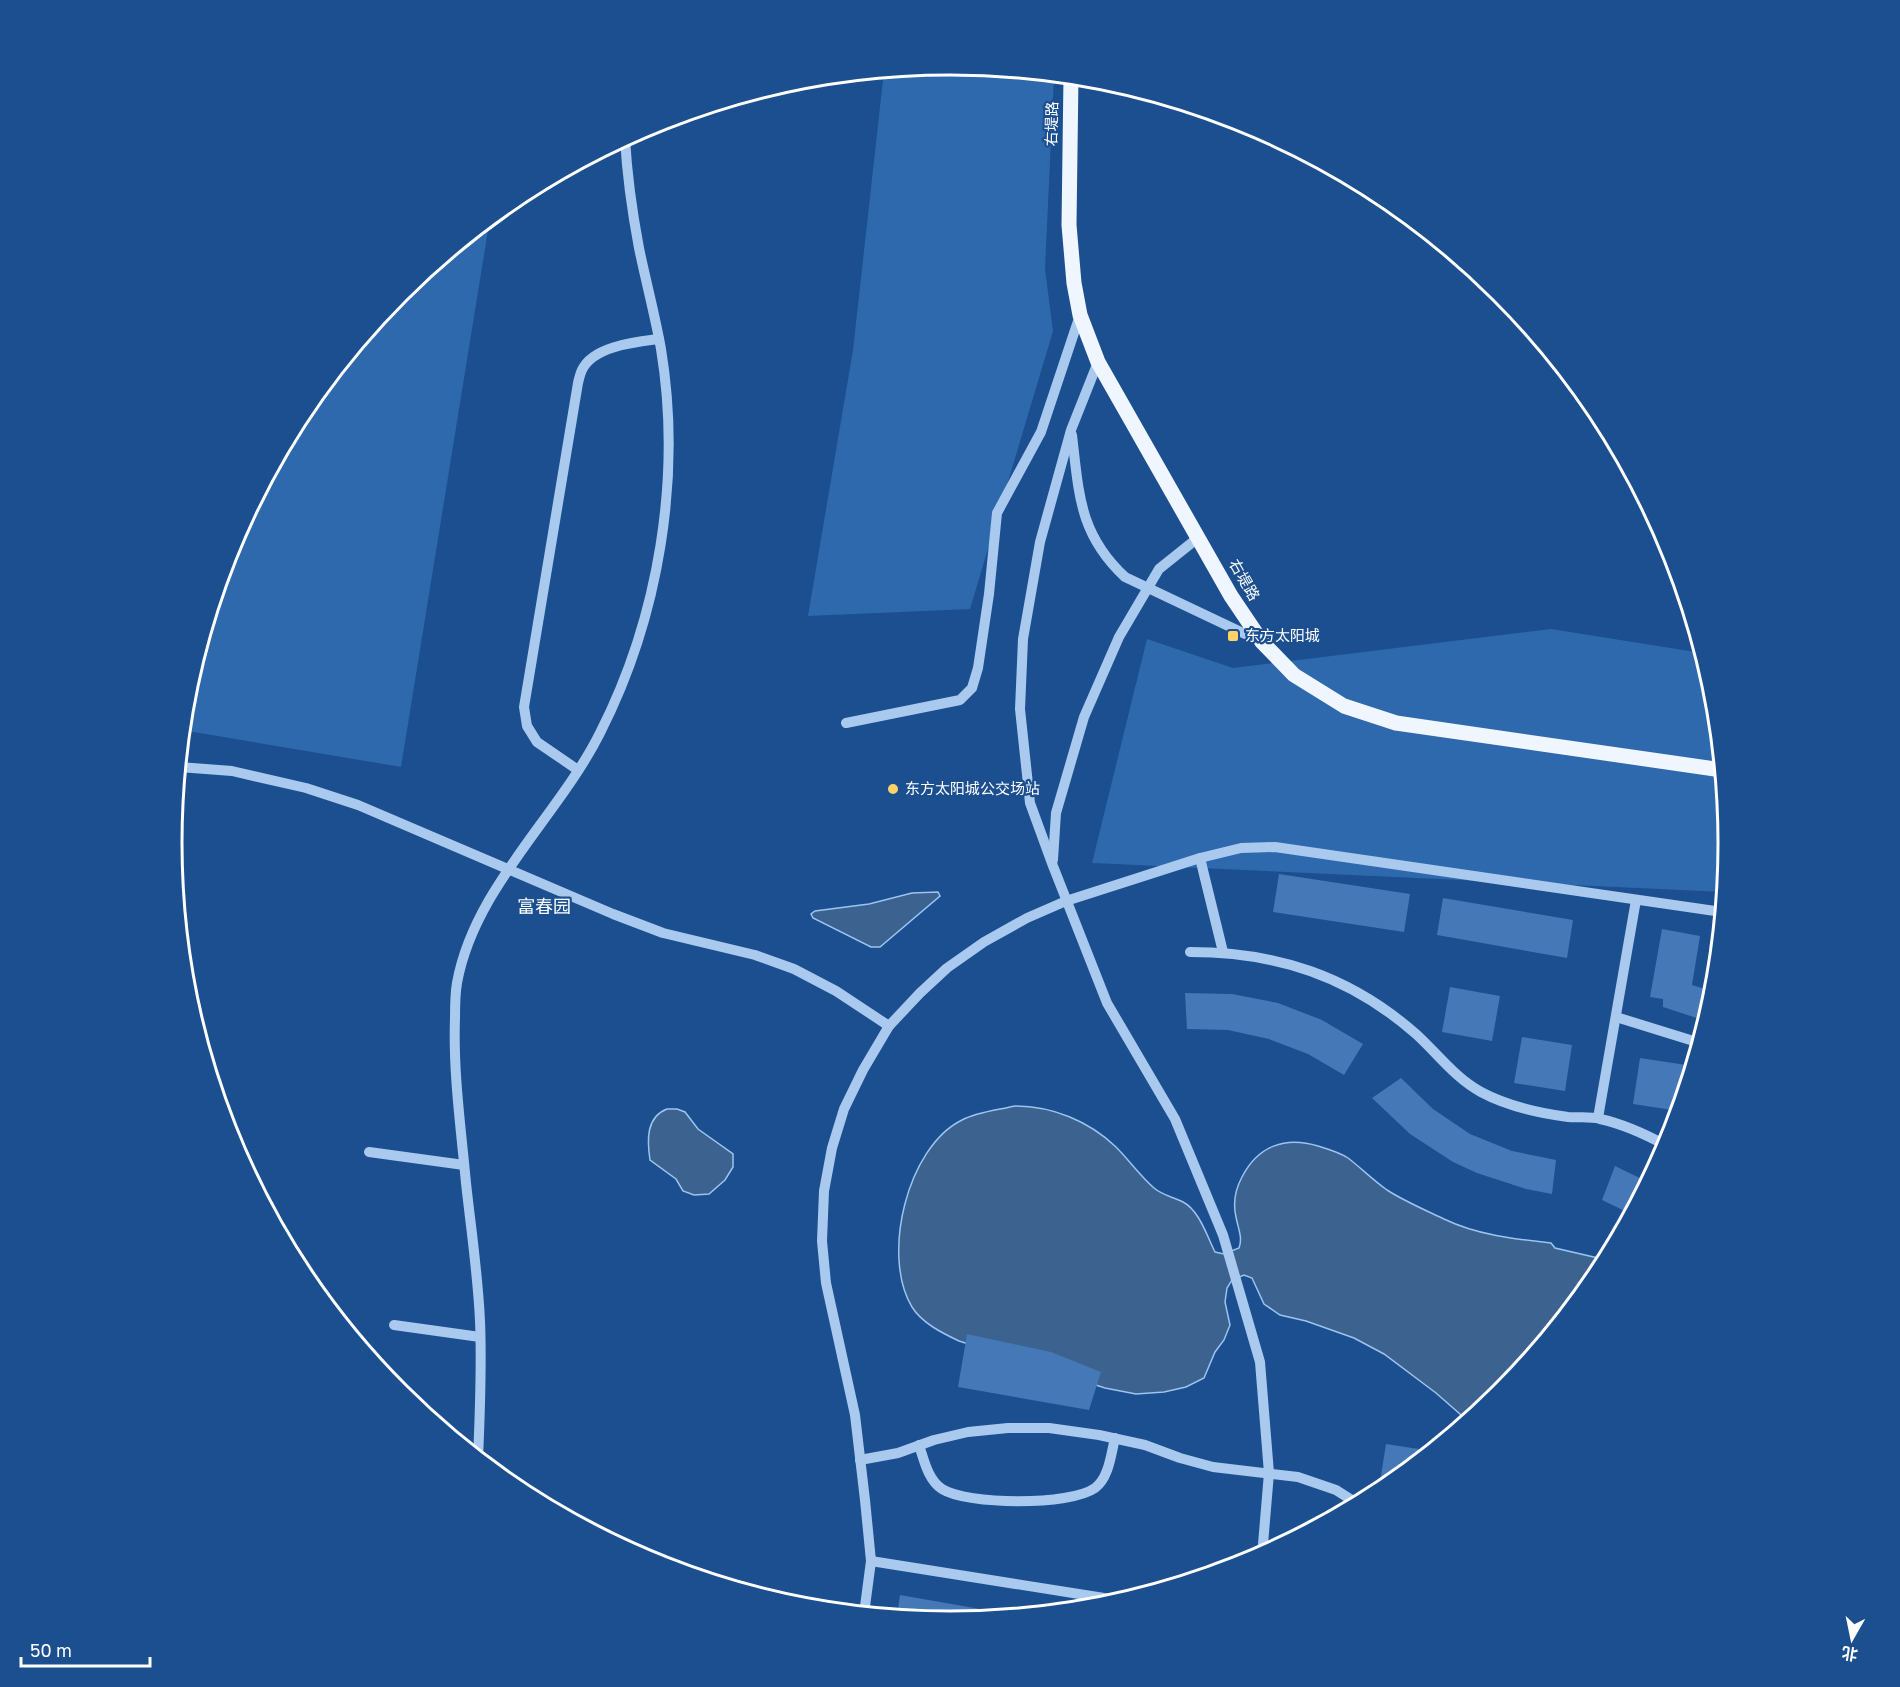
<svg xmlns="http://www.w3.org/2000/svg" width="1900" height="1687" viewBox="0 0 1900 1687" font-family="'Golos Text','Noto Sans SC',sans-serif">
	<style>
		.green { fill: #2e69ad }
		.water { fill: #3c6290; stroke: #9cc4f0; stroke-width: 1.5 }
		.building { fill: #4478b7 }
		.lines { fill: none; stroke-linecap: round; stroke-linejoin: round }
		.minor { stroke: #a9c9ee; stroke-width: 10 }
		.major { stroke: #f0f6ff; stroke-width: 15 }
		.poi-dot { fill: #ffd166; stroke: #1b4f8f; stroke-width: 2 }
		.labels { text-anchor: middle; stroke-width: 4.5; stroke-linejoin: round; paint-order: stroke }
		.street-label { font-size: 15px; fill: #fff; stroke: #1b4f8f }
		.poi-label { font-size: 15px; fill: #fff; stroke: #1b4f8f; text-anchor: start }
		.quarter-label { font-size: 18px; fill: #fff; stroke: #1b4f8f }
		.rim { fill: none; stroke: #fff; stroke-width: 3 }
	</style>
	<rect width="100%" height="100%" fill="#1b4f8f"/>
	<g class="green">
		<path d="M950 65 1054 75 1045 269 1053 331 970 609 808 616 853 350 884 71Z"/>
		<path d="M490 218 401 767 182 730 186 691 230 545 302 410 399 292Z"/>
		<path d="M1551 629 1702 653 1714 692 1729 844 1724 892 1092 863 1147 639 1233 668Z"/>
	</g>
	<g class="water">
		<path d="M938 892 940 896 880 947H871L813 918 811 914 815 911 869 904 912 893Z"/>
		<path d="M1015 1106C1052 1106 1089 1121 1116 1147 1129 1160 1140 1176 1154 1188 1162 1195 1173 1197 1183 1202 1199 1210 1207 1236 1215 1252L1224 1254 1239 1248C1243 1238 1238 1228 1236 1217 1233 1204 1235 1190 1242 1177 1258 1146 1285 1136 1318 1146 1328 1149 1339 1152 1348 1158 1361 1168 1373 1180 1387 1190 1404 1201 1425 1210 1444 1219 1477 1235 1514 1239 1551 1243L1555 1248 1598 1258 1605 1262 1598 1277 1501 1395 1468 1421 1436 1393 1384 1354 1354 1338 1306 1321 1280 1315 1264 1304 1252 1278 1244 1275 1232 1280 1227 1288 1225 1302 1230 1325 1224 1340 1215 1352 1204 1378 1186 1387 1164 1392 1136 1394 1105 1388 959 1341C942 1333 922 1323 912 1307 881 1256 907 1147 962 1120 977 1112 998 1110 1015 1106Z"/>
		<path d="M667 1109H677L685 1112 698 1129 733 1154V1167L725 1180 709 1194 694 1195 683 1191 676 1179 650 1160C647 1140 646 1117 667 1109Z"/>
	</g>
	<g class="building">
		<path d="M1279 874 1410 894 1404 932 1273 912Z"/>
		<path d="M1443 898 1573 920 1567 958 1437 935Z"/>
		<path d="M1662 929 1700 936 1692 985 1714 992 1706 1021 1663 1007V999L1650 997Z"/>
		<path d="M1450 987 1500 996 1492 1041 1442 1032Z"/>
		<path d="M1185 993 1232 994 1278 1003 1322 1020 1363 1044 1344 1075 1308 1054 1269 1039 1228 1030 1187 1029Z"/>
		<path d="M1522 1037 1572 1045 1565 1091 1514 1083Z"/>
		<path d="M1640 1058 1693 1066 1679 1111 1633 1104Z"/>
		<path d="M1401 1078 1433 1109 1470 1134 1512 1151 1556 1160 1552 1194 1526 1189 1477 1173 1453 1162 1410 1134 1372 1098Z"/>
		<path d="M1615 1166 1648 1182 1631 1214 1602 1200Z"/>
		<path d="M967 1334 1051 1352 1101 1372 1089 1410 958 1387Z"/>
		<path d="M1386 1444 1432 1451 1378 1494Z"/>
		<path d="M900 1595 1003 1613V1617L950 1622 897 1617Z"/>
	</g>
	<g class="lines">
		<g class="minor">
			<path d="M1098 362 1071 430 1040 542 1023 639 1020 709 1030 803 1053 866 1107 1003 1175 1119 1223 1235 1260 1362 1269 1473 1262 1556"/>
			<path d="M1072 435C1079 494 1079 534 1125 577L1262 642"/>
			<path d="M846 723 960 700 972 688 978 668 989 594 997 513 1041 432 1080 315"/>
			<path d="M179 767 232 771 306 788 358 805 613 914 663 933 755 955 794 969 836 991 889 1026"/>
			<path d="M578 770 537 742 527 726 524 707 578 383C579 379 580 374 582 370 593 346 636 342 659 339"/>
			<path d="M1200 858 1223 952"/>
			<path d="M1053 860 1056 813 1084 717 1119 637 1159 569 1199 537"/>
			<path d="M1190 952C1277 952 1350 976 1416 1034 1437 1053 1455 1078 1481 1092 1507 1106 1538 1113 1568 1117 1578 1118 1590 1116 1600 1119 1623 1124 1647 1135 1667 1146"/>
			<path d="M1616 1017 1700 1043"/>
			<path d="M1598 1118 1636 900"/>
			<path d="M369 1152 464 1165"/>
			<path d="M394 1325 480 1337"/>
			<path d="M919 1445C924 1460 928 1480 942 1489 967 1505 1070 1506 1095 1488 1109 1478 1111 1454 1115 1438"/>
			<path d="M478 1459C480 1413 482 1367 480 1321 478 1275 471 1229 466 1183 461 1128 453 1073 455 1018 455 1006 455 994 457 983 474 888 558 817 600 733 659 617 682 477 661 349 655 315 646 282 639 248 632 211 627 175 625 138"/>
			<path d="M860 1460 898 1453 934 1440 968 1432 1008 1428H1049L1099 1435 1145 1445 1180 1458 1213 1467 1298 1477 1336 1490 1358 1504"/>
			<path d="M871 1561 1123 1601"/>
			<path d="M864 1614 871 1561 865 1500 855 1415 826 1283 822 1241 824 1191 832 1148 844 1109 863 1070 889 1026 920 993 947 968 984 942 1027 918 1066 901 1200 858 1241 848 1275 847 1722 912"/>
		</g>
		<path class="major" d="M1071 76 1069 225 1074 283 1080 315 1098 362 1231 596 1262 642 1294 675 1344 706 1396 723 1722 770"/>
	</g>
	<g class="poi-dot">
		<rect x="1227" y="630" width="12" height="12" rx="3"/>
		<circle cx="893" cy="789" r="6"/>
	</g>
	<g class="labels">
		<g class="street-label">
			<text transform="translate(1052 124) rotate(-89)" y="5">右堤路</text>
			<text transform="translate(1244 580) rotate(60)" y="5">右堤路</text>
		</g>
		<g class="poi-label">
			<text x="1245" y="641">东方太阳城</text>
			<text x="905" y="794">东方太阳城公交场站</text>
		</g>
		<g class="quarter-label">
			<text x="544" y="913">富春园</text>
		</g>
	</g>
	<path d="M0 0H1900V1687H0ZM182 843a768 768 0 1 1 1536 0a768 768 0 1 1-1536 0Z" fill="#1b4f8f" fill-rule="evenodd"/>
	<path class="rim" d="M182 843a768 768 0 1 1 1536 0a768 768 0 1 1-1536 0Z"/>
	<g transform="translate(1852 1639) rotate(189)" stroke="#1b4f8f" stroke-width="4.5" paint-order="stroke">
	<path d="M0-4.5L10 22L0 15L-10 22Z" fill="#ffffff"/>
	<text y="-9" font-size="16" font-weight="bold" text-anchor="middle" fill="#ffffff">北</text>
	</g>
	<path d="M21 1657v9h129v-9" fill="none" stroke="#ffffff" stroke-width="3"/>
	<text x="30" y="1657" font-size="18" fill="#ffffff" stroke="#1b4f8f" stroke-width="4.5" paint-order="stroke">50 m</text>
</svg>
